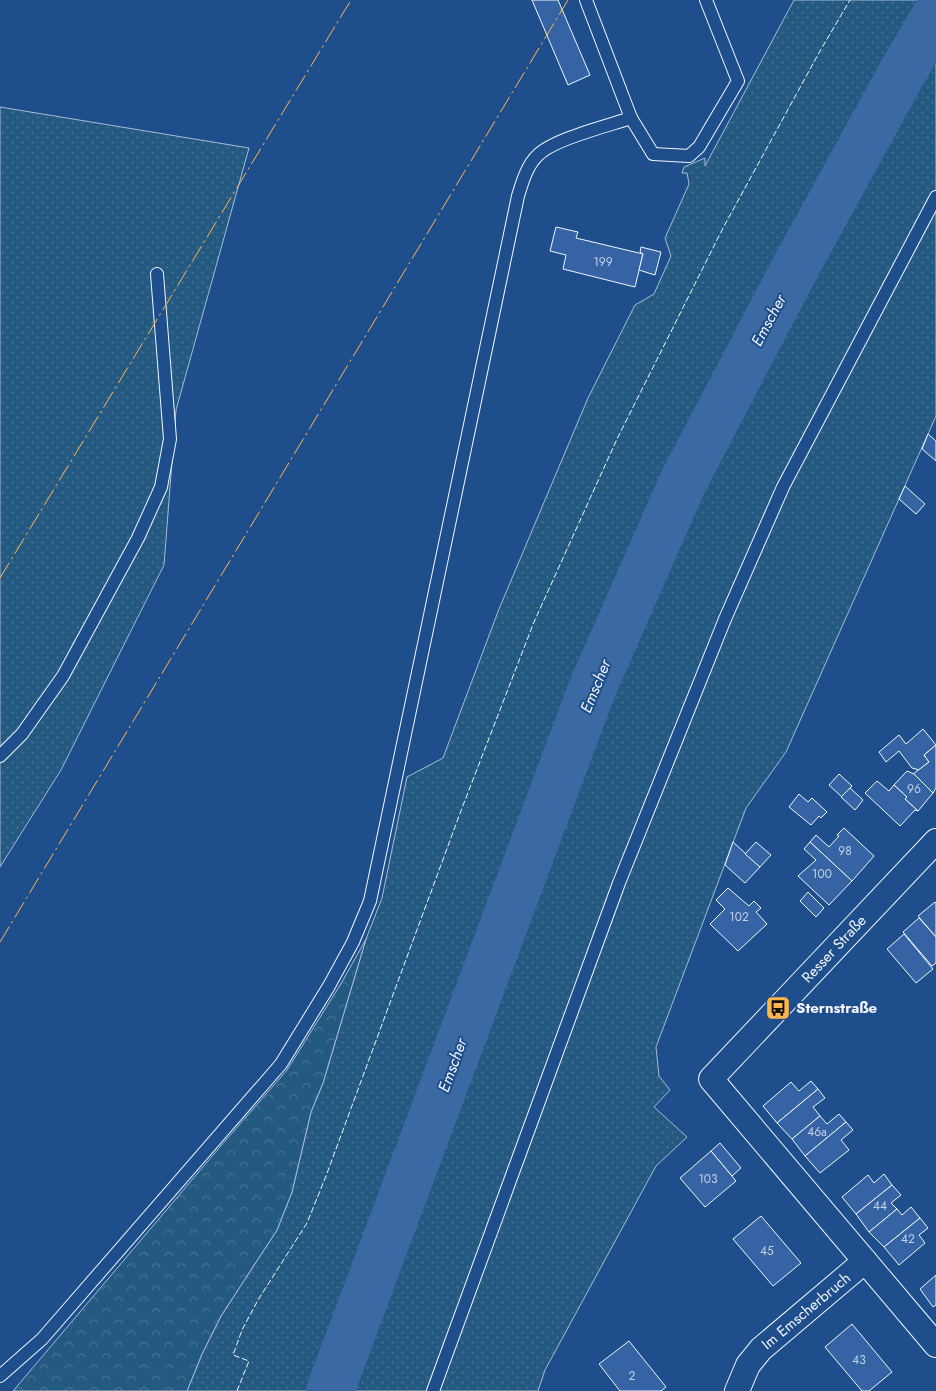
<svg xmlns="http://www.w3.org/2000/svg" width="936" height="1391" viewBox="0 0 936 1391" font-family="Jost,sans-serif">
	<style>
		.grass { fill: url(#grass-dots); stroke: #a8bbd7 }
		.forest { fill: url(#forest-crowns); stroke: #a8bbd7 }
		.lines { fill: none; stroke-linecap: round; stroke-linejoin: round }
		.river { stroke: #3b69a3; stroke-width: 48 }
		.building { fill: #3563a3; stroke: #f2f6ff }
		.service-casing { stroke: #f2f6ff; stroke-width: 14 }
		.minor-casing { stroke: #f2f6ff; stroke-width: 26 }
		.service { stroke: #1f4e8c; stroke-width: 12 }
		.minor { stroke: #1f4e8c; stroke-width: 24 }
		.fence { stroke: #f2f6ff; stroke-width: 1; stroke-dasharray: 6 2.5; stroke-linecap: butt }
		.power { stroke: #ffb74d; stroke-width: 1; stroke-dasharray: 18 4 2.5 4; stroke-linecap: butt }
		.labels { text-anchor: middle; stroke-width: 4; stroke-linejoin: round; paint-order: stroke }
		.number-label { font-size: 12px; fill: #c3d1e8 }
		.street-label { font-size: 15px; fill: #f2f6ff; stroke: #1f4e8c }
		.poi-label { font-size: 15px; font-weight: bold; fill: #f2f6ff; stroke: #1f4e8c; text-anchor: start }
		.water-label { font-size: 16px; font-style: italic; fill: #f2f6ff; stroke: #1f4e8c }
	</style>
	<defs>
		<pattern id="grass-dots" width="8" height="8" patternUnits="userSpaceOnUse" patternTransform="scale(1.25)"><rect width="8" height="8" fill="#245a82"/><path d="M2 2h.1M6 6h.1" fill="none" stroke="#447295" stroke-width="1.8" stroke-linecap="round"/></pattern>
		<pattern id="forest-crowns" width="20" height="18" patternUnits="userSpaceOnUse" patternTransform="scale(1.25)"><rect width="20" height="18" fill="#245a82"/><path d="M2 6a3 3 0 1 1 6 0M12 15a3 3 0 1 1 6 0" fill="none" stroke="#447295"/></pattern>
	</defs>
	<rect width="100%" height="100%" fill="#1f4e8c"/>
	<g class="grass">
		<path d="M794 0H936V416L786 752 746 808 656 1047 659 1076 670 1090 654 1107 687 1137 656 1166 545 1370 538 1391H187L202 1354 221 1316 277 1230 292 1192 311 1112 323 1083 366 939 382 898 407 777 443 758 499 609 588 398 635 305 654 294 671 256 665 238 689 184 687 173H682L684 167 705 158V166Z"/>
		<path d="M0 107 249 148 176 410 164 565 61 770 0 867Z"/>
	</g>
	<path class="forest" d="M366 939 323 1083 311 1112 292 1192 277 1230 221 1316 202 1354 187 1391H13L219 1148 287 1070 342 982Z"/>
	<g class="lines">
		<path class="river" d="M330 1391 592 689 683 482 795 268 902 73 936 15"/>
	</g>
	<g class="building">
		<path d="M532 0H558L590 75 568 85Z"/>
		<path d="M556 227 578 232 576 238 643 254 635 287 563 269 566 255 550 251Z"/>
		<path d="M641 247 661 252 655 275 639 270 643 254 640 252Z"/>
		<path d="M928 434 936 441V461L922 449Z"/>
		<path d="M905 486 925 504 916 514 899 499Z"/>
		<path d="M923 729 936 745 924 755 929 762 919 770 912 768 899 751 886 762 879 752 899 735 906 744Z"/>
		<path d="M936 745V788L933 793 913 774 929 762 924 755Z"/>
		<path d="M907 771 914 774 933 793 918 811 905 799 907 797 894 785Z"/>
		<path d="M839 774 852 786 842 797 829 785Z"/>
		<path d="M877 781 889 791 894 785 907 797 905 799 918 811 915 810 900 826 865 793Z"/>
		<path d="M850 788 863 800 855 810 841 797Z"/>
		<path d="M799 794 808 802 812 798 827 812 821 818 819 816 811 825 789 807Z"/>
		<path d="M844 828 874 856 852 881 810 842 816 835 829 847 839 836 837 835Z"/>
		<path d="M733 842 760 867 745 883 725 865Z"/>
		<path d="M756 842 771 855 760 867 745 854Z"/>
		<path d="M810 842 852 881 829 905 798 876 816 860 804 849Z"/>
		<path d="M728 888 749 906 754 901 761 908 756 912 767 924 738 951 710 924 725 909 716 900Z"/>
		<path d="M808 892 824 908 816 917 800 901Z"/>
		<path d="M935 902 936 903V937L918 916Z"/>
		<path d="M919 918 936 937V963L932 966 903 932Z"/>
		<path d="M904 934 933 969 916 983 887 949Z"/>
		<path d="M811 1081 818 1089 777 1123 763 1106 791 1082 799 1091Z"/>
		<path d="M818 1089 825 1098 813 1107 820 1116 792 1139 777 1123Z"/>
		<path d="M839 1114 846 1122 805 1156 792 1139 820 1116 827 1124Z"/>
		<path d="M846 1122 853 1130 841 1140 849 1150 820 1173 805 1156Z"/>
		<path d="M720 1143 741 1168 732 1176 711 1151Z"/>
		<path d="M711 1151 736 1181 705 1207 680 1178Z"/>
		<path d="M884 1174 892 1185 856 1214 842 1197 868 1175 874 1183Z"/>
		<path d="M892 1185 901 1195 891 1203 897 1209 869 1232 856 1214Z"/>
		<path d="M911 1207 920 1218 884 1247 869 1232 897 1209 902 1215Z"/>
		<path d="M761 1216 801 1263 773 1286 733 1239Z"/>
		<path d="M920 1218 928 1228 919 1235 925 1243 899 1265 884 1247Z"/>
		<path d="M936 1275V1305L933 1307 920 1289Z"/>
		<path d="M852 1324 892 1372 869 1391H862L825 1347Z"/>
		<path d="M629 1341 666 1387 661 1391H620L599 1364Z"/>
	</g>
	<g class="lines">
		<defs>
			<g id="service">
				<path d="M631 118 653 154 689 156 699 147 738 81 706 0"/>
				<path d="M0 756 22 734 63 676 138 538 161 487 170 439 157 274"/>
				<path d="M0 1376 42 1339 281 1064 329 986 353 942 370 901 518 196C522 183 527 165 538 155 554 139 607 126 631 118L586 0"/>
				<path d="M433 1391 619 883 725 619 783 487 936 197"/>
			</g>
			<g id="minor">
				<path d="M936 841 711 1079 936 1345"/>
				<path d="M737 1391 748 1365 761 1349 865 1261"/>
			</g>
		</defs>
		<use href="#service" class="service-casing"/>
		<use href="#minor" class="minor-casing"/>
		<use href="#service" class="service"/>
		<use href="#minor" class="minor"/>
		<path class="fence" d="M237 1391 249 1361 233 1355 242 1330 258 1300 307 1223 326 1176 462 808 534 622 617 439 723 228 820 51 850 0"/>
		<g class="power">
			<path d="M0 578 351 0"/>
			<path d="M0 942 568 0"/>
		</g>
	</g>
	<defs>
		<symbol id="bus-square" viewBox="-11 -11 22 22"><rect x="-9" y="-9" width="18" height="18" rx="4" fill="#ffb74d" stroke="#1f4e8c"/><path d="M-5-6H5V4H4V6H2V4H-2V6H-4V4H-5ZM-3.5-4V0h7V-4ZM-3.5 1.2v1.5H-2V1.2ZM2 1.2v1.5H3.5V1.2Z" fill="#111"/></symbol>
	</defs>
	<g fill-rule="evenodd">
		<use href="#bus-square" x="764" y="994" width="28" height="28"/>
	</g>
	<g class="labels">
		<g class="number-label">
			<text x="603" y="266">199</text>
			<text x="914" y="793">96</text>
			<text x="845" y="855">98</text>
			<text x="822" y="878">100</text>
			<text x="739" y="921">102</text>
			<text x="817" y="1136">46a</text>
			<text x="708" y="1183">103</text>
			<text x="880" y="1210">44</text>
			<text x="908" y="1243">42</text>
			<text x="767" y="1255">45</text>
			<text x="859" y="1364">43</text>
			<text x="632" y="1380">2</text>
		</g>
		<g class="street-label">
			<text transform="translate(834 949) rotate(-47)" y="5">Resser Straße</text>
			<text transform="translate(806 1311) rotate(-40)" y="5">Im Emscherbruch</text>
		</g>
		<g class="poi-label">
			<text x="796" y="1013">Sternstraße</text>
		</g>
		<g class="water-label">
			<text transform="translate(768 320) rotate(-62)" y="6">Emscher</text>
			<text transform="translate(595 686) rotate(-68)" y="6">Emscher</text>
			<text transform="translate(452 1065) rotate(-70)" y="6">Emscher</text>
		</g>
	</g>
</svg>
